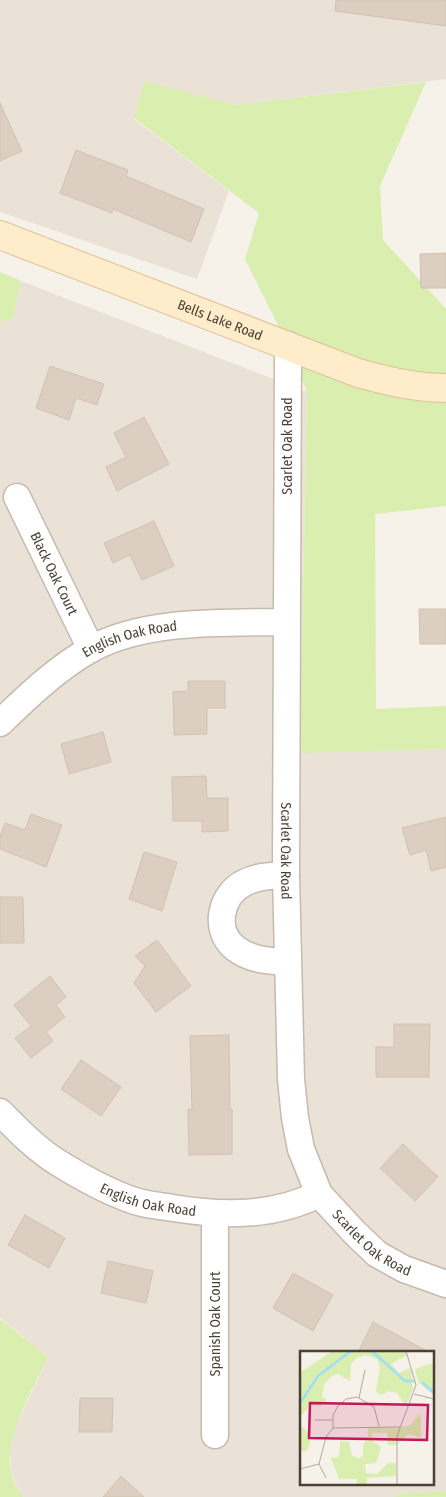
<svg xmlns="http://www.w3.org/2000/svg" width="446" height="1497" viewBox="0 0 446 1497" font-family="'Fira Sans Condensed',sans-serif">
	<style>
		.residential { fill: #eae2d7; fill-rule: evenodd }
		.green { fill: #d9eeaf }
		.building { fill: #dccec0; stroke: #d4c2b0 }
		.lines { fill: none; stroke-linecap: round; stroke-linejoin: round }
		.street-casing { stroke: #c6baae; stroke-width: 29 }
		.secondary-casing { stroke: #ddc297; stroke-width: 30 }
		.street { stroke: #fff; stroke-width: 26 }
		.secondary { stroke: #ffecca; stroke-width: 28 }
		.labels { text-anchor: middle; stroke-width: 4; stroke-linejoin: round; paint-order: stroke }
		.street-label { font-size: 14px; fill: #4b4036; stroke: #fff }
		.inset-river { fill: none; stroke: #a1dff8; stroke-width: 2.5 }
		.inset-road { fill: none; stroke: #b2aaa1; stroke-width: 1 }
		.view { fill: #c2185b; fill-opacity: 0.15; stroke: #c2185b; stroke-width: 2.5 }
		.inset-edge { fill: none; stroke: #4b4036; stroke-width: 2.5 }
	</style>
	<rect width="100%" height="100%" fill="#f6f1e9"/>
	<g class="residential">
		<path d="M0 0H446V79L235 105 144 81 134 119 229 191 197 279 0 212Z"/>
		<path d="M21 281 307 392 300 752 446 749V1491L396 1494V1497H24L17 1487 11 1473 10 1452 14 1431 48 1357 0 1318V322L13 318ZM301 1352H432V1483H301Z"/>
	</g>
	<g class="green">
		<path d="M144 81 236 105 426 82 380 186 383 240 446 309V506L375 514 376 709 446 706V749L300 753 307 392 288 345 245 259 259 213 134 118Z"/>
		<path d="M0 272 21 281 13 318 0 322Z"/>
		<path d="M0 1319 48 1357C34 1388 3 1439 11 1473 13 1482 18 1490 24 1497H0Z"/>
		<path d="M446 1491V1497H396V1494Z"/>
	</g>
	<g class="building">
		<path d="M336 0H446V26L335 11Z"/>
		<path d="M0 103 22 151 0 161Z"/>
		<path d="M76 150 128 170 126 176 204 209 191 242 113 209 112 213 60 193Z"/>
		<path d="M446 253V288H421L420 254Z"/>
		<path d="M50 366 104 384 97 405 76 398 69 420 36 408Z"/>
		<path d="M144 417 169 464 117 491 106 467 126 457 114 433Z"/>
		<path d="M154 521 174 566 142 580 130 555 113 563 104 543Z"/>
		<path d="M419 609H446V644H420Z"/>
		<path d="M188 681H225V708H207V734L174 735 173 692 188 691Z"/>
		<path d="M103 732 111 762 69 774 61 744Z"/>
		<path d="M206 776 207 798H228V831L202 832V821H173L172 777Z"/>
		<path d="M31 814 62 825 46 867 0 849V836L5 823 25 830Z"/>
		<path d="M446 817V867L431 871 426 850 410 855 402 828Z"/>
		<path d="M144 852 177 862 162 911 129 899Z"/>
		<path d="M0 897H23L24 943H0Z"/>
		<path d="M157 940 191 986 156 1012 134 983 145 966 135 956Z"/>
		<path d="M50 976 66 997 56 1005 65 1017 46 1032 53 1041 31 1058 15 1038 31 1026 14 1005Z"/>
		<path d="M394 1024H430L429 1077H376V1047H394Z"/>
		<path d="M229 1035 230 1109H232V1154L189 1155 188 1109H192L190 1036Z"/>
		<path d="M81 1060 121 1087 101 1116 61 1089Z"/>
		<path d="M403 1144 438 1177 415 1201 380 1168Z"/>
		<path d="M25 1215 65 1238 49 1268 8 1245Z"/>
		<path d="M108 1261 153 1271 146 1303 101 1293Z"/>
		<path d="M293 1273 333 1295 313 1331 273 1308Z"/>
		<path d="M373 1322 429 1352H358Z"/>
		<path d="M80 1398H113L112 1432H79Z"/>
		<path d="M121 1476 144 1497H103Z"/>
	</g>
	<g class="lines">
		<defs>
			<g id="street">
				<path id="s1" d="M288 345 286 875 291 1079 295 1118 301 1149 319 1194 354 1232 377 1254 404 1269 446 1284"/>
				<path id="s2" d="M17 497 91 649"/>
				<path id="s3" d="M0 723C28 696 57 668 91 649 146 619 225 623 286 622"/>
				<path d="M286 875C271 876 257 876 244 883 220 895 213 931 235 948 250 960 269 961 287 962"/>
				<path id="s4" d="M0 1112C18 1130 36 1149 57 1162 81 1177 106 1191 132 1200 145 1205 160 1206 173 1208 223 1216 273 1217 319 1194"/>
				<path d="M215 1435V1214"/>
			</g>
			<g id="secondary">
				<path id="s5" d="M0 235 358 373C387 381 416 388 446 388"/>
			</g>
		</defs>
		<use href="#street" class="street-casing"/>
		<use href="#secondary" class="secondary-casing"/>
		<use href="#street" class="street"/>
		<use href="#secondary" class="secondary"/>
	</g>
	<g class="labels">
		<g class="street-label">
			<text dy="5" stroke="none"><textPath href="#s5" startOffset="236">Bells Lake Road</textPath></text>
			<text transform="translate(287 446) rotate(-90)" y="5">Scarlet Oak Road</text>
			<text dy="5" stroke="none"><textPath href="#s2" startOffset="85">Black Oak Court</textPath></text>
			<text dy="5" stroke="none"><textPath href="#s3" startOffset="158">English Oak Road</textPath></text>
			<text dy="5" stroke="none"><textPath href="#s1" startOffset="506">Scarlet Oak Road</textPath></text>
			<text dy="5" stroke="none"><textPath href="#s4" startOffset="176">English Oak Road</textPath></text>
			<text dy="5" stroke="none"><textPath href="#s1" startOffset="926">Scarlet Oak Road</textPath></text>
			<text transform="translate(215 1324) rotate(-90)" y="5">Spanish Oak Court</text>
		</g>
	</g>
	<g transform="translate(300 1351)">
		<rect width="134" height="134" fill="#f6f1e9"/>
		<path d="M32 0H106L107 4 91 13 99 22 111 17 113 38 106 55 97 42 89 40 81 44 76 41 80 17 77 8 66 4 56 7 51 14 50 30 38 23 32 25 24 33 22 46 27 48 21 55 11 53 1 65V75L10 83V91L7 100 0 101V22ZM134 12V44L118 31 115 18ZM118 64 121 65V87L109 83 96 94H88L87 82H72V90L81 96 76 112 65 113 66 122 77 123 88 112H96V125L67 127V134H57V128H39L31 107 39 106 40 90 49 91 52 105 59 107 63 105V93L68 89V76L97 77 111 74Z" fill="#d9eeaf"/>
		<path class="inset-river" d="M72 0 105 30H114M122 31 134 42M0 52 18 25 51 0"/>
		<path class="inset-road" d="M114 43 134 48M59 47 65 19M15 69H32M33 77V64L38 55 46 48 57 46 74 56 79 75M19 113 26 86 33 77 100 76M19 113 26 127M0 118 19 113M97 134V85L116 34 106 0"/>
		<path class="view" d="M10 52 128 54 127 89 9 87Z"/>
		<rect width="134" height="134" class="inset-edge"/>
	</g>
</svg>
